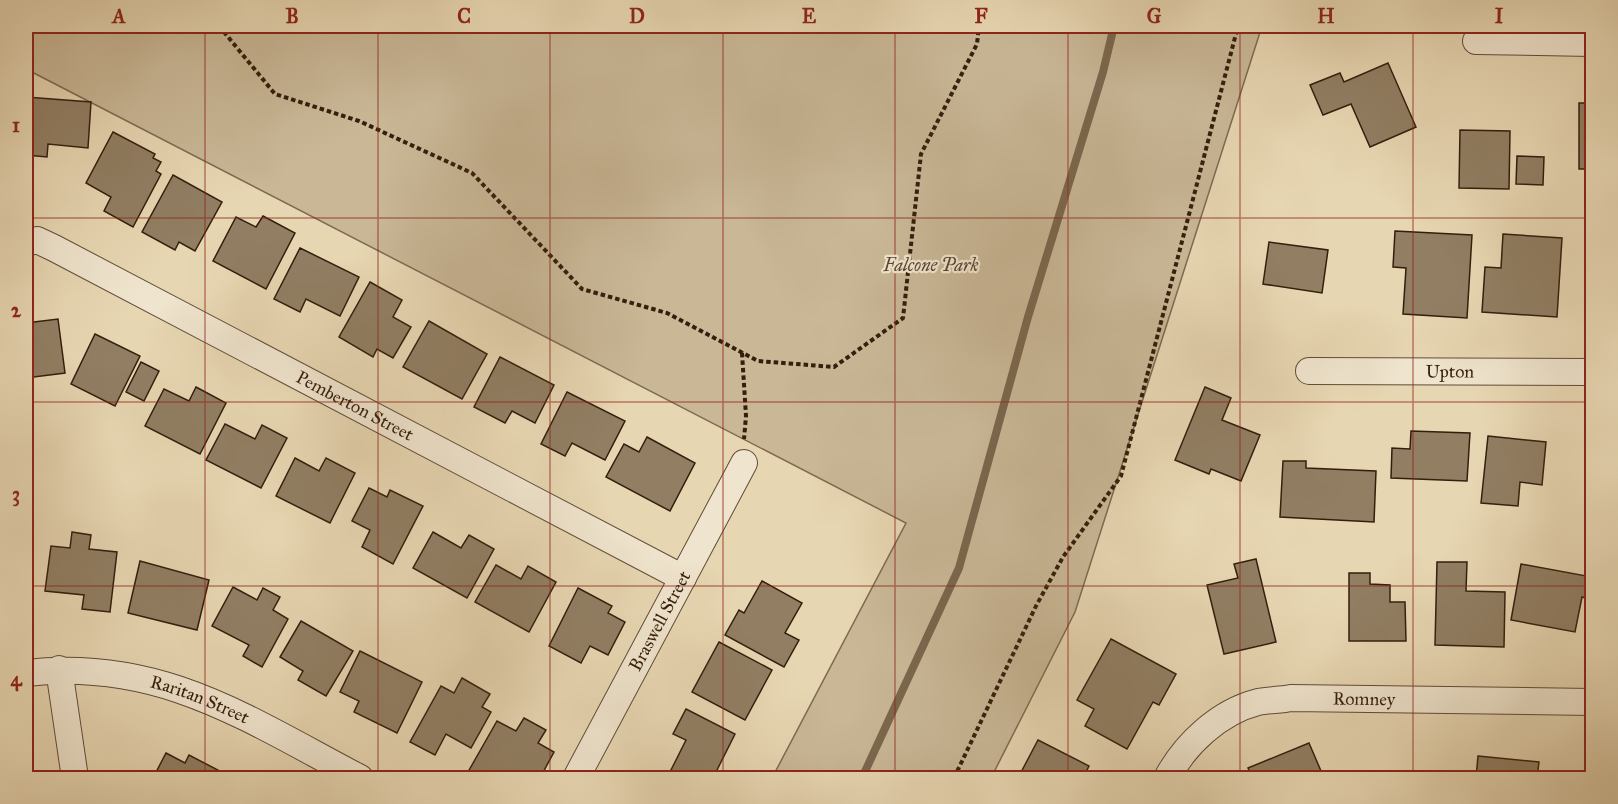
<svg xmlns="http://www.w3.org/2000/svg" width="1618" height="804" viewBox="0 0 1618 804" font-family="'IM FELL Great Primer',serif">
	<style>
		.green { fill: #c9b796; stroke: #7e6a52; stroke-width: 1.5 }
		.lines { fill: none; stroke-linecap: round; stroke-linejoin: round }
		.stream { stroke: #7b674e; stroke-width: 8 }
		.building { fill: #917e63; stroke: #341e0d; stroke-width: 1.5 }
		.minor-casing { stroke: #614c36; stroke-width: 28 }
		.path { stroke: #341e0d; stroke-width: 4; stroke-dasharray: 4.5 3; stroke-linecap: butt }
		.minor { stroke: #efe4cd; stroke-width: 26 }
		.grid { fill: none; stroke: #8f2418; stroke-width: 1.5; stroke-opacity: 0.55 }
		.labels { text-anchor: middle; stroke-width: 4.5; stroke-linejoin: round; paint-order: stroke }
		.park-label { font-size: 18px; font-style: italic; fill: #59442f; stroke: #efe4cd }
		.street-label { font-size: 18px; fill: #341e0d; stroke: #efe4cd }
		.neatline { fill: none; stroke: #8f2418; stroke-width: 2 }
		.grid-label { font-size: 20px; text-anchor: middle; font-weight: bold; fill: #8f2418 }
	</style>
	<rect width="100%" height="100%" fill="#e7d6b2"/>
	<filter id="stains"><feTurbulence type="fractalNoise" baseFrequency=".00333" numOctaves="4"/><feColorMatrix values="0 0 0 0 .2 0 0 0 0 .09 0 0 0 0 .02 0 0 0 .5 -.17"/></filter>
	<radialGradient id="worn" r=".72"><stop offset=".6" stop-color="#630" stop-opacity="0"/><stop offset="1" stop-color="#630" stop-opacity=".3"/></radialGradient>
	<path class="green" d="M26 26H1262L1075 612 991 778H772L906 523 26 69Z"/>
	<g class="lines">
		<path class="stream" d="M862 778 959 568 1028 317 1103 72 1114 26"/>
	</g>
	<g class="building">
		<path d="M1388 63 1416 127 1370 147 1351 104 1323 115 1310 85 1340 73 1344 82Z"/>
		<path d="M26 97 91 102 88 148 48 144 47 157 26 155Z"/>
		<rect x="1579" y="103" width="13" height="66"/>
		<path d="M1460 130 1510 131 1509 189 1459 188Z"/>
		<path d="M113 132 155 154 153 158 161 162 156 171 161 174 133 227 104 211 111 197 86 183Z"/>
		<path d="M1517 156 1544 157 1543 185 1516 184Z"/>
		<path d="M173 175 222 202 195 251 179 242 175 250 142 232Z"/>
		<path d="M263 216 295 233 266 289 213 261 236 217 256 227Z"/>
		<path d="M1395 231 1472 235 1467 318 1403 314 1406 268 1393 267Z"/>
		<path d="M1503 234 1562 238 1557 317 1482 312 1485 267 1501 268Z"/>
		<path d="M1269 242 1328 250 1322 293 1263 284Z"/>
		<path d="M300 248 359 277 340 316 306 299 300 312 274 299Z"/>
		<path d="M370 282 402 300 393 317 411 327 393 358 377 349 373 357 339 337Z"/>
		<path d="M58 319 65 373 26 378V323Z"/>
		<path d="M429 321 487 354 462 399 403 367Z"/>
		<path d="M95 334 140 356 115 406 71 384Z"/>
		<path d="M500 357 554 385 535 423 512 411 505 423 474 407Z"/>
		<path d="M141 362 159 371 144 401 126 392Z"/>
		<path d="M196 387 226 403 200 454 145 426 164 389 189 401Z"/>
		<path d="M1205 387 1231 398 1222 420 1260 435 1241 481 1211 469 1209 474 1175 460Z"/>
		<path d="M567 392 625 421 605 460 572 443 565 456 541 444Z"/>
		<path d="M225 424 255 439 262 425 287 438 261 488 206 460Z"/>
		<path d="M1411 431 1470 433 1467 481 1391 478 1392 448 1410 449Z"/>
		<path d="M1488 436 1546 442 1542 485 1520 482 1518 506 1481 503Z"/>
		<path d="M647 437 695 463 670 511 606 477 624 444 639 452Z"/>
		<rect x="1588" y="451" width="4" height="37"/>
		<path d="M295 458 319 471 326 458 355 473 330 523 276 496Z"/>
		<path d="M1283 461H1306V468L1376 471 1374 522 1280 517Z"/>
		<path d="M369 488 387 497 390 490 423 506 393 564 362 547 370 530 352 521Z"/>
		<path d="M72 532 91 535 89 549 117 552 110 612 82 609 84 595 45 591 51 546 70 548Z"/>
		<path d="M433 532 461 548 469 535 494 549 467 598 413 568Z"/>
		<path d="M1256 559 1276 642 1224 654 1207 585 1238 578 1234 564Z"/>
		<path d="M140 561 209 580 197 630 128 613Z"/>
		<path d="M1437 562H1467L1466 591 1505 592 1504 647 1435 645Z"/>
		<path d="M1521 564 1592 577 1590 599 1582 597 1575 632 1511 620Z"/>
		<path d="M496 565 521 579 528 566 556 582 529 632 475 602Z"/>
		<path d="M1349 573H1370V584L1390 585V602H1405L1406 641H1349Z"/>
		<path d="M762 581 802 603 785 633 799 640 784 667 725 635 739 610 744 613Z"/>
		<path d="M233 587 257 600 263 588 280 597 273 610 288 619 262 667 243 656 249 645 212 626Z"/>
		<path d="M578 588 612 606 608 613 625 622 608 655 590 646 581 663 549 646Z"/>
		<path d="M301 621 353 651 326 696 298 680 303 671 280 657Z"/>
		<path d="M1111 639 1176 674 1159 705 1153 702 1127 749 1085 726 1094 709 1077 700Z"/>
		<path d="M719 642 772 670 745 720 692 692Z"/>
		<path d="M360 651 422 682 397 733 354 712 359 701 340 692Z"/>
		<path d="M462 678 490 694 482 707 491 712 471 748 446 734 435 755 410 742 441 686 454 693Z"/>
		<path d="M686 709 735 734 713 778H687L671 770 686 740 673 734Z"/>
		<path d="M524 718 546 730 538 743 554 752 540 778H508L500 774 498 778H480L468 772 497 721 516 731Z"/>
		<path d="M1038 740 1089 766 1083 778H1018Z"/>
		<path d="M1309 743 1324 778H1252L1248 768Z"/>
		<path d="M166 753 185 763 189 755 233 778H153Z"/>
		<path d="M1478 756 1539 762 1537 778H1476Z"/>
		<path d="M1389 771 1437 777 1436 778H1388Z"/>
	</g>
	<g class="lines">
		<defs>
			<g id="minor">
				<path d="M1476 41 1592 43"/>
				<path id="s1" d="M26 243 37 240 54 248 683 578"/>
				<path id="s2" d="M1309 371 1592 372"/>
				<path d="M59 669 75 778"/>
				<path id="s3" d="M26 673C161 658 247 719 360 778"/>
				<path id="s4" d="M576 778 744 463"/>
				<path id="s5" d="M1167 778C1185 744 1219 712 1258 702 1269 700 1281 700 1291 698L1592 702"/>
			</g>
		</defs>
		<use href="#minor" class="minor-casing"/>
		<g class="path">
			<path d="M219 26 275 94 359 121 472 173 582 289 667 313 758 361 834 367 903 318 921 154 977 44 979 26"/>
			<path d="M742 353 746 416 744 439"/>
			<path d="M954 778 1036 606 1063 557 1121 476 1238 26"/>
		</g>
		<use href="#minor" class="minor"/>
	</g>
	<path class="grid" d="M205 26V778M378 26V778M550 26V778M723 26V778M895 26V778M1068 26V778M1240 26V778M1413 26V778M26 218H1592M26 402H1592M26 586H1592"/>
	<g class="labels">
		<g class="park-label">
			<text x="931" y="271">Falcone Park</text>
		</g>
		<g class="street-label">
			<text dy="6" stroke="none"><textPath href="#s2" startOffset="141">Upton</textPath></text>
			<text dy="6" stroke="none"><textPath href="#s1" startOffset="370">Pemberton Street</textPath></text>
			<text dy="6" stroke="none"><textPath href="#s4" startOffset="178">Braswell Street</textPath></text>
			<text dy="6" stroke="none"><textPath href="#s5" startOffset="228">Romney</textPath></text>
			<text dy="6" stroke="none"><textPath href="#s3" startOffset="178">Raritan Street</textPath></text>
		</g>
	</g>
	<rect width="1618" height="804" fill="none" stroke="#e7d6b2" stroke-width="66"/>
	<rect x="33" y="33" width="1552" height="738" class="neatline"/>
	<g class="grid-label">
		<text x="119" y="23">A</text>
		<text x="292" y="23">B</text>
		<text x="464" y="23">C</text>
		<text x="637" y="23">D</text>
		<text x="809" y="23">E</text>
		<text x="981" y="23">F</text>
		<text x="1154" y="23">G</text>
		<text x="1326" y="23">H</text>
		<text x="1499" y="23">I</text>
		<text x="16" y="132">1</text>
		<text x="16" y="317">2</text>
		<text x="16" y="501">3</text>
		<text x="16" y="686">4</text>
	</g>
	<rect width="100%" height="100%" filter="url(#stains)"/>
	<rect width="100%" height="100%" fill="url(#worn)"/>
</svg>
